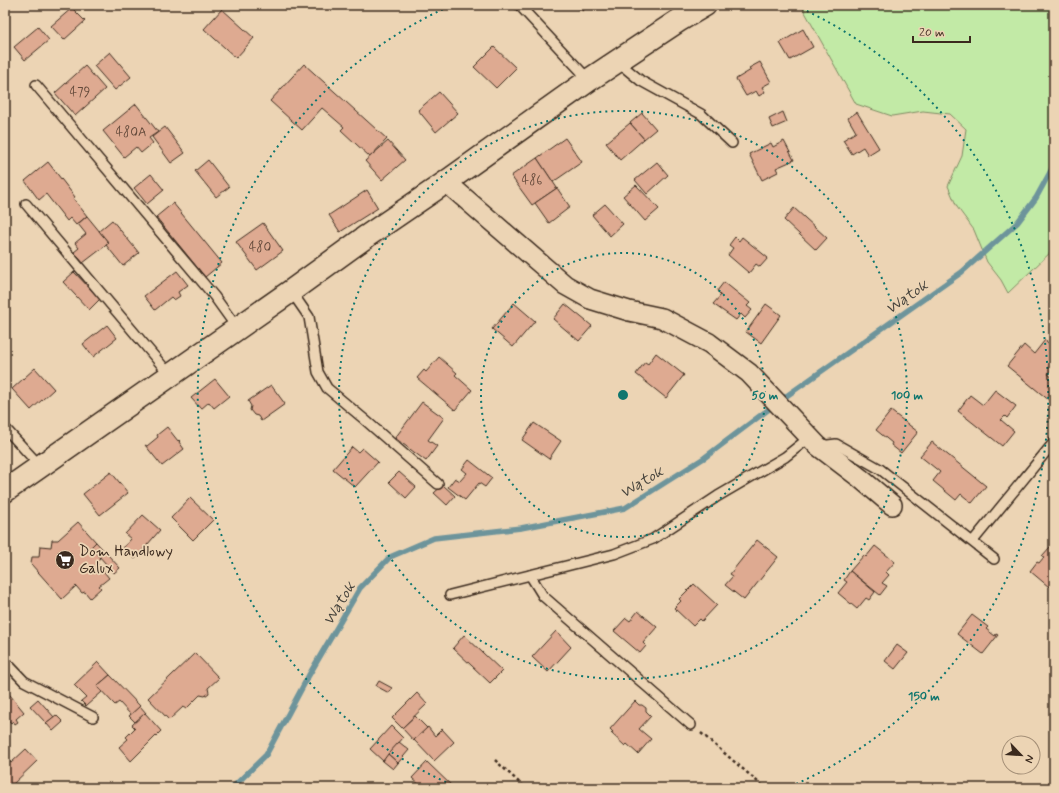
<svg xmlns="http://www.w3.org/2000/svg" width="1059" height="793" viewBox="0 0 1059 793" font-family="Mynerve,sans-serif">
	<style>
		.green { fill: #c2eaa6; stroke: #7e8a62 }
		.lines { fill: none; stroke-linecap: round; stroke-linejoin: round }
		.stream { stroke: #6d949b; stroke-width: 5.5 }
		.building { fill: #deaa91; stroke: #3b2a1e }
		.lane-casing { stroke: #3b2a1e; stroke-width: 12 }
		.street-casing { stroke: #3b2a1e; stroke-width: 22 }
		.secondary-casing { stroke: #3b2a1e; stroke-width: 25 }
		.path { stroke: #3b2a1e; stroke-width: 2.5; stroke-dasharray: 3 3; stroke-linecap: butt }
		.lane { stroke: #ecd4b4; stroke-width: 9 }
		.street { stroke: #ecd4b4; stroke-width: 19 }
		.secondary { stroke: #ecd4b4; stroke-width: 22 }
		.ring { fill: none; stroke: #0f766e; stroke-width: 2; stroke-dasharray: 2 4 }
		.labels { text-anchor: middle; stroke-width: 3.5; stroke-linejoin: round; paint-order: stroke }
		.number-label { font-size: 13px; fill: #644a3b }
		.poi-label { font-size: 15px; fill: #3b2a1e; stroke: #ecd4b4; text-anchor: start }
		.water-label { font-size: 16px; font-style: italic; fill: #47443d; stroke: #ecd4b4 }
		.centre { fill: #0f766e; stroke: #ecd4b4; stroke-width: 2 }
		.ring-label { font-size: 12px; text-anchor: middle; font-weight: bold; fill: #0f766e; stroke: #ecd4b4; stroke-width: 3.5; stroke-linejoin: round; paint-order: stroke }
	</style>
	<rect width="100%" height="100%" fill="#ecd4b4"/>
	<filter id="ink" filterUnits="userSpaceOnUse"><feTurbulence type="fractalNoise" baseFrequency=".025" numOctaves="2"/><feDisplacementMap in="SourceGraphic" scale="8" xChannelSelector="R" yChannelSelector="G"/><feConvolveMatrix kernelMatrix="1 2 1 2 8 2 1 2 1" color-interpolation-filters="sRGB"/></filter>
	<g filter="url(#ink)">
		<path class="green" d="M801 5H1054V249L1008 293 1001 280 987 262 974 230 957 207 948 186 962 156 966 129 950 114 923 111 892 116 856 104Z"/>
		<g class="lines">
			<path class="stream" d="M232 788 266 755 309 675 360 588 390 557 434 538 521 528 625 508 704 458 785 397 962 272 1017 223 1036 198 1054 165"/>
		</g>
		<g class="building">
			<path d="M574 5H588L583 11Z"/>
			<path d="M72 8 85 21 64 40 51 26Z"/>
			<path d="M222 9 254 38 236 58 204 29Z"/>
			<path d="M38 27 49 40 25 60 14 47Z"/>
			<path d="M803 29 813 47 790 60 780 43Z"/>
			<path d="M494 47 516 68 496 88 474 67Z"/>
			<path d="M110 52 131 77 115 90 94 66Z"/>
			<path d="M760 62 771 82 762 87 765 92 759 96 756 91 746 96 736 79 751 70 749 68Z"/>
			<path d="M304 64 387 139 370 157 341 130 344 127 322 108 302 130 270 101Z"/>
			<path d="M85 66 105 89 75 116 55 93Z"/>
			<path d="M439 92 458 113 436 132 418 110Z"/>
			<path d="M136 104 158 132 149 138 153 143 141 153 136 147 124 157 103 131Z"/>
			<path d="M783 112 787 122 773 128 769 119Z"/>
			<path d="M857 112 879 148 868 155 863 147 852 154 843 140 856 132 848 118Z"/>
			<path d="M642 113 656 129 644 139 630 123Z"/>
			<path d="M630 123 644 139 620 160 606 143Z"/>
			<path d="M165 127 185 153 171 163 152 137Z"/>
			<path d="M565 138 582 162 553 182 537 158Z"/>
			<path d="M388 141 405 160 382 180 365 161Z"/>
			<path d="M784 141 794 160 776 168 778 172 762 180 749 154 771 143 773 147Z"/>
			<path d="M537 158 557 188 532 205 511 176Z"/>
			<path d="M208 160 229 187 216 197 195 171Z"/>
			<path d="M48 162 75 197 73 198 87 216 76 225 70 218 67 221 46 194 39 200 25 181Z"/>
			<path d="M657 162 668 175 647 194 635 180Z"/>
			<path d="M151 174 164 190 147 204 134 188Z"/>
			<path d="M636 185 659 209 645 221 623 196Z"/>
			<path d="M557 188 570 207 549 223 535 203Z"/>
			<path d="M367 190 378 208 340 232 329 215Z"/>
			<path d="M173 203 222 263 205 277 156 217Z"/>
			<path d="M605 204 623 224 610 236 592 215Z"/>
			<path d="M794 208 827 238 816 250 784 220Z"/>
			<path d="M87 216 109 243 83 263 74 252 79 248 75 243 86 234 78 224Z"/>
			<path d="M112 220 139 253 123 266 106 245 109 243 99 231Z"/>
			<path d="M263 223 283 251 257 270 236 242Z"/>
			<path d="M735 237 739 241 742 237 768 258 760 267 756 264 749 273 728 255 733 248 729 245Z"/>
			<path d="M177 271 188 285 178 292 180 296 174 300 171 297 155 310 144 296Z"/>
			<path d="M74 272 100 299 89 310 63 282Z"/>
			<path d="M724 282 750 303 747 306 752 310 745 318 741 314 736 320 713 304 721 295 717 291Z"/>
			<path d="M514 303 535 321 513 347 492 329Z"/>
			<path d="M565 304 592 326 579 341 553 319Z"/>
			<path d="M766 304 781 315 761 343 746 332Z"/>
			<path d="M107 325 117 338 93 357 83 344Z"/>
			<path d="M1045 340 1054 348V367L1048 374 1054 379V396L1050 401 1007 366 1024 345 1034 354Z"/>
			<path d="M656 353 684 375 666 398 636 374 645 362 648 364Z"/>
			<path d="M439 357 457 373 455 375 472 390 455 410 417 378 424 370 426 372Z"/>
			<path d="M35 368 54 389 31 410 12 389Z"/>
			<path d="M215 379 229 396 214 408 209 402 201 409 191 398Z"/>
			<path d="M271 385 285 404 261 421 258 416 254 415 250 410 251 406 248 401Z"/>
			<path d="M995 390 1016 406 1007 418 1005 416 1001 420 1014 431 1002 446 958 411 970 395 983 405Z"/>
			<path d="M422 402 444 418 428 440 437 446 426 461 395 438Z"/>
			<path d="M891 411 918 432 901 453 891 445 892 443 876 430Z"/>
			<path d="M534 423 561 441 549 459 522 440Z"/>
			<path d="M167 427 178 441 179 440 180 441 179 442 184 449 162 466 145 445 147 446 158 437 157 435Z"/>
			<path d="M932 442 986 486 972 503 961 494 956 500 933 481 940 472 920 456Z"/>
			<path d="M352 447 358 452 362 448 378 462 355 487 333 469Z"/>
			<path d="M469 460 492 478 485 487 479 483 465 500 448 487 455 478 460 481 467 473 462 469Z"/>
			<path d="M111 472 128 493 100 515 83 494Z"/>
			<path d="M399 472 416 487 406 498 389 482Z"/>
			<path d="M443 485 455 496 447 505 434 493Z"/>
			<path d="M190 498 213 520 193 540 171 518Z"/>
			<path d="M143 515 160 530 135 559 123 548 131 539 125 534Z"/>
			<path d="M78 522 96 542 91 547 100 558 96 562 109 578 99 586 101 588 90 598 85 592 82 593 76 586 62 599 31 564 32 557H39L40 546 51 547 52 540H58Z"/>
			<path d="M757 540 778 557 744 600 725 585 733 576 730 574Z"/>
			<path d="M96 542 120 568 114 573 91 547Z"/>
			<path d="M875 546 895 562 886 572 889 575 882 583 887 586 880 595 850 571 864 555 866 557Z"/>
			<path d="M1050 547 1054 550V582L1049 587 1030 571 1037 562 1039 563 1044 557 1042 556Z"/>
			<path d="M850 571 875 592 869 600 866 598 857 609 838 593 847 582 844 580Z"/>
			<path d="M694 584 717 605 702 621 700 619 693 626 674 608 681 601 679 599Z"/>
			<path d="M638 611 657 627 643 643 646 646 640 653 614 631 626 618 630 621Z"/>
			<path d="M972 615 988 627 986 629 995 636 996 634 998 635 983 654 957 634Z"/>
			<path d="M556 631 571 647 548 672 532 657Z"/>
			<path d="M464 635 502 671 490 683 453 648Z"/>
			<path d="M897 645 908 653 895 669 885 661Z"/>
			<path d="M195 653 219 678 208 688 209 693 205 696 200 695 186 709 183 707 169 720 148 698Z"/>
			<path d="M98 662 110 675 97 686 102 692 86 706 81 701 86 697 74 685Z"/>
			<path d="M110 675 140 706 131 715 119 702 115 705 113 703 97 686Z"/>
			<path d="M379 681 392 688 389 693 376 686Z"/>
			<path d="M5 689 24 712 16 719 18 722 15 724 13 721 11 723 5 716Z"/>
			<path d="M417 693 427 704 402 728 392 718Z"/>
			<path d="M38 699 54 717 46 723 30 706Z"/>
			<path d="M635 701 639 705H642L646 708V711L651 716 639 729 651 739 638 754 627 744 625 746 611 733 613 732 610 729Z"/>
			<path d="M140 706 146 713 135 722 129 716Z"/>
			<path d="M145 713 161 731 131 761 119 747 128 739 126 737 135 728 132 725Z"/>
			<path d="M56 715 63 722 53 731 46 723Z"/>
			<path d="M415 716 427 728 414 741 402 728Z"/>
			<path d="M391 726 403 738 383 761 370 749Z"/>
			<path d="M428 727 435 736 442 729 454 742 434 761 414 740Z"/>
			<path d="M399 742 409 750 398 763 388 754Z"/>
			<path d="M26 749 37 761 10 787 5 782V756L11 763Z"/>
			<path d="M388 754 398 763 393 769 383 761Z"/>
			<path d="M427 762 454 788H423L412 778Z"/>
		</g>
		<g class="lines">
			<defs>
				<g id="lane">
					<path d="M519 5 589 80"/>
					<path d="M618 62 641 81 701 114 732 143"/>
					<path d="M36 85 214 296 237 328"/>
					<path d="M26 204 170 375"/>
					<path d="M291 291 309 317 318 372 327 388 364 419 438 484"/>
					<path d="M5 428 40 466"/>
					<path d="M820 446 836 444 880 469 994 559"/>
					<path d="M973 541 1054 442"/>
					<path d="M530 575 543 596 691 725"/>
					<path d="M450 595 614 554 653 539 718 496 785 457 810 437"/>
					<path d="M5 661 24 681 93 717"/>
				</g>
				<path id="street" d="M446 182 565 285 590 299 629 311 662 318 709 343 749 373 818 446 860 478 892 505"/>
				<path id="secondary" d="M5 491 291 291 367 236 446 182 589 80 678 21 705 5"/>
			</defs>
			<use href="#lane" class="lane-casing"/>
			<use href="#street" class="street-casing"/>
			<use href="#secondary" class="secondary-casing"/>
			<g class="path">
				<path d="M701 733 765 788"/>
				<path d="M495 760 525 788"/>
			</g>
			<use href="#lane" class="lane"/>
			<use href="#street" class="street"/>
			<use href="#secondary" class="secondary"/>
		</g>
	</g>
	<g class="ring">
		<circle cx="623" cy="395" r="142"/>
		<circle cx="623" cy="395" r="284"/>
		<path d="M457 787A426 426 0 0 1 450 6M796 6A426 426 0 0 1 789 787"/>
	</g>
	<defs>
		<symbol id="supermarket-disc" viewBox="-11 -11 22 22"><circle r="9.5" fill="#3b2a1e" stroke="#ecd4b4"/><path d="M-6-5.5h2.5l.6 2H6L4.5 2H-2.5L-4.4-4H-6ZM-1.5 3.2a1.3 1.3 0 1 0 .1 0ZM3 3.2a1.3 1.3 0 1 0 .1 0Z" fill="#fff"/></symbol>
	</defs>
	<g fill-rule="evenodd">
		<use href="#supermarket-disc" x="54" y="549" width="22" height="22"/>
	</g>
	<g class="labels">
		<g class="number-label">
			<text x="80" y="96">479</text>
			<text x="131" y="136">480A</text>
			<text x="532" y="184">486</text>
			<text x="260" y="251">480</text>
		</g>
		<g class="poi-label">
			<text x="79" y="556">Dom Handlowy<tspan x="79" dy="17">Galux</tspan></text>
		</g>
		<g class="water-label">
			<text transform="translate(906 296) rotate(-35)" y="6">Wątok</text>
			<text transform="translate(641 481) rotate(-31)" y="6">Wątok</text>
			<text transform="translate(338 603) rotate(-59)" y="6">Wątok</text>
		</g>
	</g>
	<circle cx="623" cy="395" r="6" class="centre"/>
	<g class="ring-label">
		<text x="765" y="399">50 m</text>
		<text x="907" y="399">100 m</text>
		<text x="924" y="700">150 m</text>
	</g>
	<rect width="1059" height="793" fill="none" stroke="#ecd4b4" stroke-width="20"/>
	<rect x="10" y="10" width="1039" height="773" fill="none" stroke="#3b2a1e" stroke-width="1.5" filter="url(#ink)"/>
	<g transform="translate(1021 755) rotate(115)"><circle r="19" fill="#ecd4b4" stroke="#a59078"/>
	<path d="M0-3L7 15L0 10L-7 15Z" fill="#3b2a1e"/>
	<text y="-6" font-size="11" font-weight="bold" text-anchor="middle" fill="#3b2a1e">N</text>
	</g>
	<path d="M913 36v6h57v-6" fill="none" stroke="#3b2a1e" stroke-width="2"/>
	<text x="919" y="36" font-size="12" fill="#3b2a1e" stroke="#ecd4b4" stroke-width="3" paint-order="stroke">20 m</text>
</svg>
